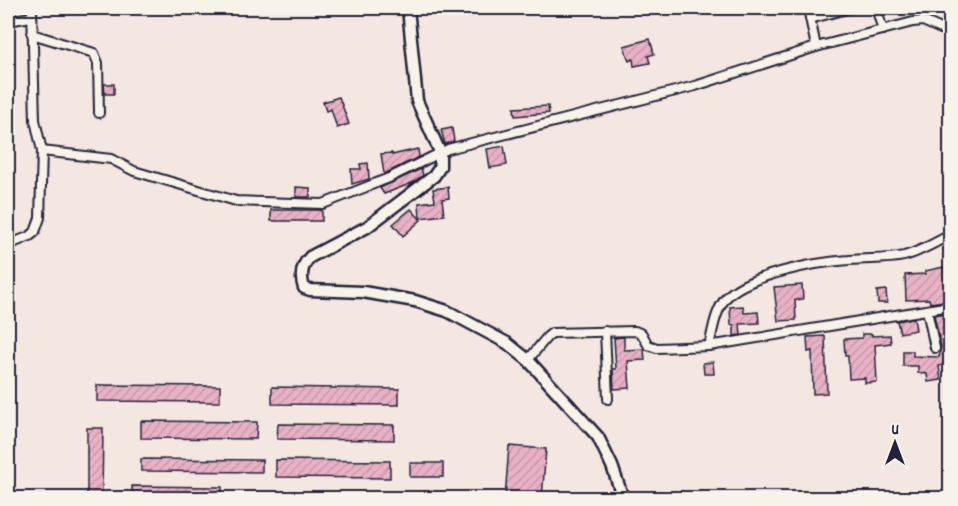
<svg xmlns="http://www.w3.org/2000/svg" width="958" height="506" viewBox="0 0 958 506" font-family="Dekko,sans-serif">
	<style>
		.building { fill: url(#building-hatch); stroke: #22223b; stroke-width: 1.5 }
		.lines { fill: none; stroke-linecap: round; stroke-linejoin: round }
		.street-casing { stroke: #22223b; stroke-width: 12 }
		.secondary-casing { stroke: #22223b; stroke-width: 15 }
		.street { stroke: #f7f3e8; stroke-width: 8 }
		.secondary { stroke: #f7f3e8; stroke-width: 10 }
	</style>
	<defs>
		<pattern id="building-hatch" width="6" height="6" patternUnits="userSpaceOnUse" patternTransform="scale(1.5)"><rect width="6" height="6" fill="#e9b1c5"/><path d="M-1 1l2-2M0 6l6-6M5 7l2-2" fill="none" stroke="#c898aa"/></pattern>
	</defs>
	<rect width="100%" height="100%" fill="#f4e6e1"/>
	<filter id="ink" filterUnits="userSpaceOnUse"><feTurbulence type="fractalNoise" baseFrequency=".0167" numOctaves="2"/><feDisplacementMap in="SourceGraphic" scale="12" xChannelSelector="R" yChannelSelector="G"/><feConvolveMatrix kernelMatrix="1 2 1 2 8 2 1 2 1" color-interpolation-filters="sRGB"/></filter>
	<g filter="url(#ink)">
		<g class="building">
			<path d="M650 39 654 54 648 56 650 63 634 66 633 59 629 61 624 46Z"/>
			<path d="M104 84H114V94H105Z"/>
			<path d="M339 97 349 124 337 128 331 109 326 111 323 102Z"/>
			<path d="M548 106 549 113 515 116 514 108Z"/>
			<path d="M452 128 454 141 445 144 441 130Z"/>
			<path d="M504 146 507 165 490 168 487 149Z"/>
			<path d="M418 149 419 157 384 174 381 154 392 153V155Z"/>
			<path d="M368 163 369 179 352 184 351 169H361L360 164Z"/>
			<path d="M421 169 423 175 412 183 384 194 380 188Z"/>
			<path d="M296 187 310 188V197H296Z"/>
			<path d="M448 187 449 198 442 199 444 215 420 218 419 203 435 201 433 189Z"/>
			<path d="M411 209 421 220 403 236 393 224Z"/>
			<rect x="271" y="210" width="51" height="11"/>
			<path d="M944 267 951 300 930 303 929 299 906 300 905 275 926 274 925 271Z"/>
			<path d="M802 285 803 299 795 300 796 320 778 321 774 287Z"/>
			<path d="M886 290 887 303H878L877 291Z"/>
			<path d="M743 306 744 313 758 312 759 323 740 324 741 335 734 336V325H731L730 307Z"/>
			<path d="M951 312V363L939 366 941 380 928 382 927 374 918 373V366H903V351H913V356L939 357 941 347 934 315Z"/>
			<path d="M914 318 916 330 900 333 897 321Z"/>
			<path d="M862 334H872V336L890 335 891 343 875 345 877 382 865 383V378L849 379 848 356H845L844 339 862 338Z"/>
			<path d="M825 336 827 393 813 394 812 351 808 352 807 337Z"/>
			<path d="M624 337V350L644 349 645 360 628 361 630 388 614 389 613 369H616L614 338Z"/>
			<path d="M713 362 714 374H704L703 363Z"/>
			<path d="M97 385 220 386V402L97 401Z"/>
			<path d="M272 387 399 389V405L272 404Z"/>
			<path d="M141 421 257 422 256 439 141 438Z"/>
			<path d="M278 424 394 425V440L277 439Z"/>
			<path d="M87 428H103L102 498H87Z"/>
			<path d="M509 446 546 449 542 498H505Z"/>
			<path d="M141 459 262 460V472L141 471Z"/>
			<path d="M276 460 390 461V478L276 477Z"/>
			<rect x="410" y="463" width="33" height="14"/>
			<path d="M132 486 222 487V498H132Z"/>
		</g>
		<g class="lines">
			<defs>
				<g id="street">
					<path d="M808 8 816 47"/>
					<path d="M876 8 883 30"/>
					<path d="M810 19 850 8"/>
					<path d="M8 21 31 17"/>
					<path d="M32 34 94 53 98 63 99 113"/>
					<path d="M42 151 111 159 134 171 236 201 323 204 389 178 448 149 695 86 816 47 913 22 923 21 950 33"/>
					<path d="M8 245 30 236 35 232 40 218 42 151 35 120 32 8"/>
					<path d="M927 310 935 348"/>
					<path d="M605 331 608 399"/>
					<path d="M709 346C713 330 715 311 726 298 746 275 818 262 849 260 867 258 886 260 904 256 920 252 936 242 950 235"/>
					<path d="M528 360 547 337 552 333 635 331 642 334 648 345 657 348 709 346 950 306"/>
				</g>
				<path id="secondary" d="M408 8 417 101 440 152V167L434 176 367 227 310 257C301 266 300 276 304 288L310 290 363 292 415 301 447 311 507 343 528 360 598 437 612 466 623 498"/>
			</defs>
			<use href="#street" class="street-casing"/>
			<use href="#secondary" class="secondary-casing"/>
			<use href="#street" class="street"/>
			<use href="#secondary" class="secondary"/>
		</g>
	</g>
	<rect width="958" height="506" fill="none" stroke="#f7f3e8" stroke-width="30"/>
	<rect x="15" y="15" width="928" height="476" fill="none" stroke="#22223b" stroke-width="2" filter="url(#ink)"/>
	<g transform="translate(895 443)" stroke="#f7f3e8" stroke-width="4.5" paint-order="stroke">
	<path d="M0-4.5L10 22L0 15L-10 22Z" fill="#22223b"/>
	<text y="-9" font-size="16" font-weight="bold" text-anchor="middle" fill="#22223b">U</text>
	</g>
</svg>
